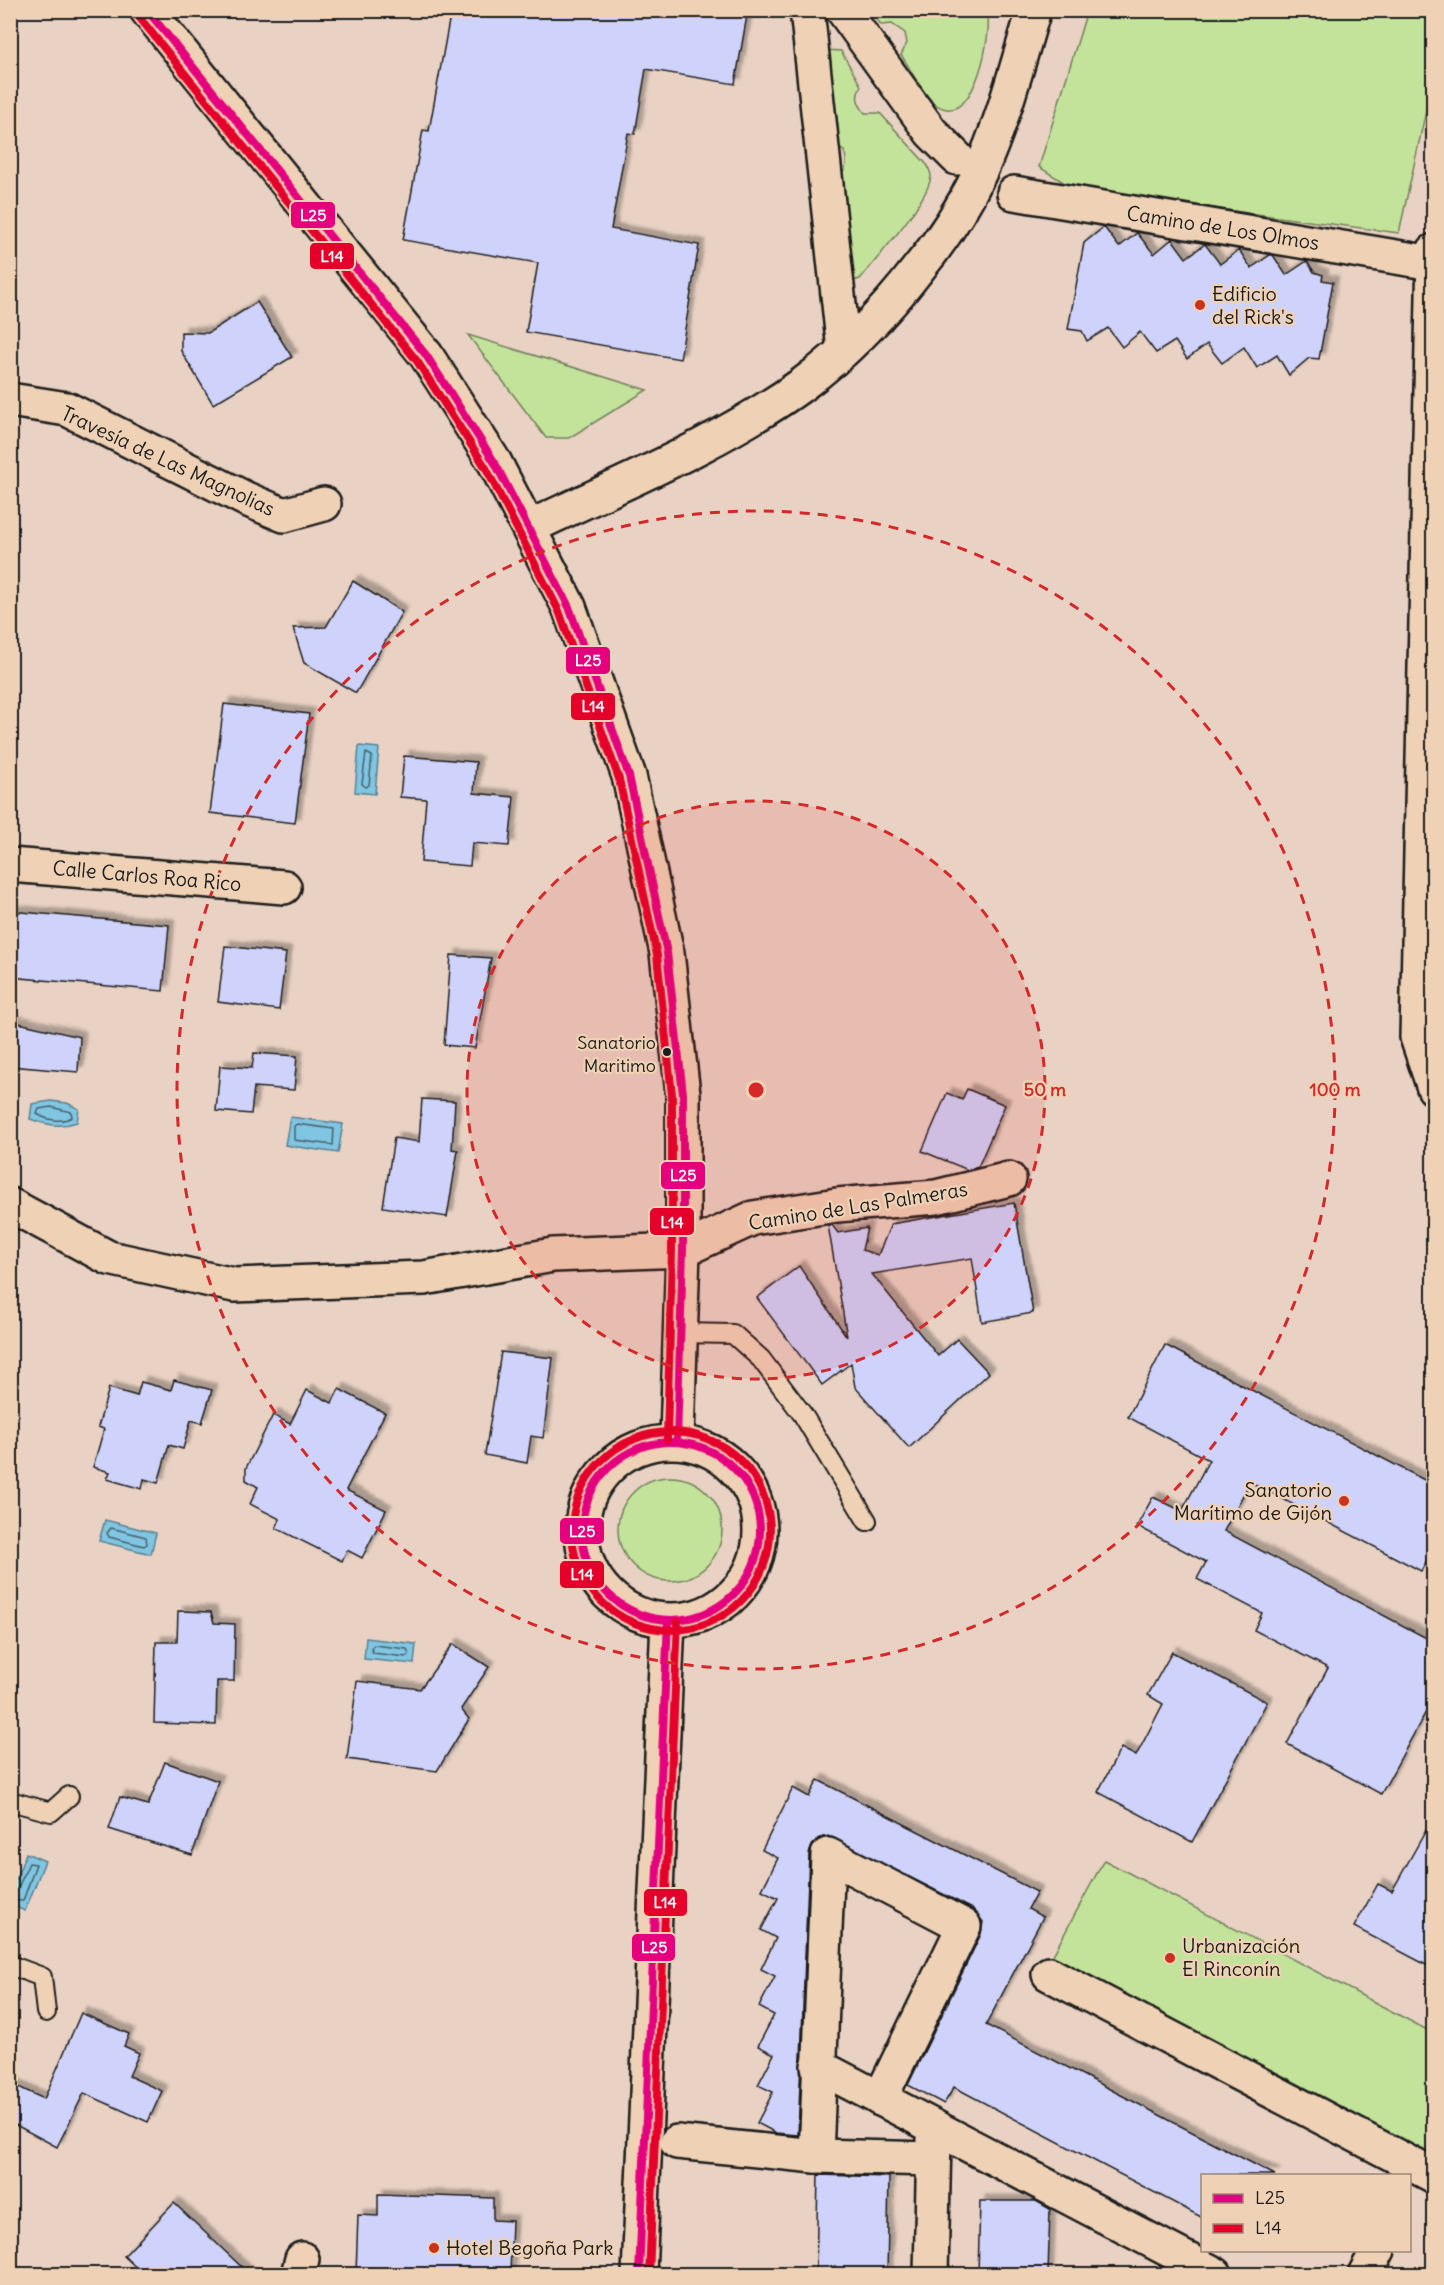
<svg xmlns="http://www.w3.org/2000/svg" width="1444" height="2285" viewBox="0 0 1444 2285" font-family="Delius,sans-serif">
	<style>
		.green { fill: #c3e29a; stroke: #707f5b; stroke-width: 1.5 }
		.water { fill: #80c5e1; stroke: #588192; stroke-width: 1.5 }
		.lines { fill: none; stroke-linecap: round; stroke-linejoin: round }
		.shore { stroke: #44606b; stroke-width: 1.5 }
		.building { fill: #cfd3fc; stroke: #1c1c1c; stroke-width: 1.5; filter: url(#shadow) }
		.lane-casing { stroke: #1c1c1c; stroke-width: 22 }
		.street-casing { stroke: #1c1c1c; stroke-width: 38 }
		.secondary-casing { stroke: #1c1c1c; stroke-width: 38 }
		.lane { stroke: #efd2b5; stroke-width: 18 }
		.street { stroke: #efd2b5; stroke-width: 33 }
		.secondary { stroke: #efd2b5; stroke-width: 33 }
		.bus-1-casing { stroke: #efd2b5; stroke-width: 12 }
		.bus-2-casing { stroke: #efd2b5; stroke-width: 12 }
		.bus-1 { stroke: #e5007d; stroke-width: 8 }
		.bus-2 { stroke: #e4002b; stroke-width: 8 }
		.ring { fill: none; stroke: #d62828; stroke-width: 3; stroke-dasharray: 10 8 }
		.poi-dot { fill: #c8321e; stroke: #efd2b5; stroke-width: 2 }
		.bus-dot { fill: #1c1c1c; stroke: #efd2b5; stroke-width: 2 }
		.labels { text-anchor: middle; stroke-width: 4.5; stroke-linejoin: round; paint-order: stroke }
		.bus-label { font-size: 18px; fill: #1c1c1c; stroke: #efd2b5; text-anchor: end }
		.street-label { font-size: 20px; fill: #1c1c1c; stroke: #efd2b5 }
		.poi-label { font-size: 20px; fill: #1c1c1c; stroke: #efd2b5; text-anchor: start }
		.centre { fill: #d62828; stroke: #efd2b5; stroke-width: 3 }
		.ring-label { font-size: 18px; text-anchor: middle; font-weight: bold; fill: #d62828; stroke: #efd2b5; stroke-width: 4.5; stroke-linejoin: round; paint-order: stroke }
		.line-badge { stroke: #efd2b5; stroke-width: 2 }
		.badge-label { font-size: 16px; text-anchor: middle; font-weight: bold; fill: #fff }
	</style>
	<defs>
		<filter id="shadow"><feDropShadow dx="5.5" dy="-5.5" stdDeviation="1.5" flood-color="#0004"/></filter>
	</defs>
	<rect width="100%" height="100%" fill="#e9d2c3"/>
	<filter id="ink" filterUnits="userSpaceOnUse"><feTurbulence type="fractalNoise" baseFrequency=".0167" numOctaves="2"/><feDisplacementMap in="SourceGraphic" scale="12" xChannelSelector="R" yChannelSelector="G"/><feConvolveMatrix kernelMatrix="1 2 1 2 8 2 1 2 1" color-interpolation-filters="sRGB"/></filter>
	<g filter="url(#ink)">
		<g class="green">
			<path d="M871 11H980L988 17C991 40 972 136 933 102 920 91 911 69 901 55L907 43 905 33 892 24 881 25Z"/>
			<path d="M1087 11H1433V79L1399 233 1076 190 1039 167Z"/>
			<path d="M826 50 841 51 861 86C855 96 857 103 865 113H880L928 166 931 175C931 198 876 259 860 279L853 281 834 182C845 172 849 166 844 151L831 144Z"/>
			<path d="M468 335 647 390 569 438H546Z"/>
			<circle cx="670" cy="1529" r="52"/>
			<path d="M1104 1860 1433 2033V2138L1425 2155 1051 1959Z"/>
		</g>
		<g class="water">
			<path d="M359 746 379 748 375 794 355 792Z"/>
			<path d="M51 1101 67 1103 79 1109 77 1122C60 1128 47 1125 30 1119L32 1104Z"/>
			<path d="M290 1117 343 1124 338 1153 285 1145Z"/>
			<path d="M105 1520 156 1533 151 1554 99 1541Z"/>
			<path d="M366 1638 416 1644 414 1664 364 1659Z"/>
			<path d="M26 1853 45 1861 25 1911 11 1905V1892Z"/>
		</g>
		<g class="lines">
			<g class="shore">
				<path d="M366 753 372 756 369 785 366 787 362 784Z"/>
				<path d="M51 1107 71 1112 72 1117C61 1123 47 1120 37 1114L39 1109Z"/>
				<path d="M297 1124 334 1129 333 1145 294 1140V1126Z"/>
				<path d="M111 1528 146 1537 147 1544 144 1546 109 1537 107 1533Z"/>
				<path d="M374 1645 407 1649 409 1655 406 1657 373 1653 371 1648Z"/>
				<path d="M10 1892 18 1888 29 1863 36 1864 23 1901 10 1900"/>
			</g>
		</g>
		<g class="building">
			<path d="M451 10H748L735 84 646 69 635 134 628 133 611 229 699 245 680 359 526 332 538 263 403 240 423 130 429 131Z"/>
			<path d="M1104 227 1119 247 1137 233 1154 254 1172 239 1186 258 1205 244 1220 264 1239 250 1251 268 1270 255H1273L1286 275 1307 261 1314 272 1323 275 1322 280 1333 282 1319 359 1309 358 1289 375 1277 355 1257 368 1244 347 1222 363 1207 344 1187 359 1175 341 1156 353 1140 332 1122 347 1108 328 1087 341 1082 331 1068 329 1084 243Z"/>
			<path d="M257 302 292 357 213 404 181 351V332L208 333Z"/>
			<path d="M353 581 402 612 356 693 304 663 293 628 326 627Z"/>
			<path d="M224 704 309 714 295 823 210 813Z"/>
			<path d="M404 756 476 762 474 793 514 797 509 846 472 843 470 866 421 862 426 799 400 797Z"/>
			<path d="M10 911 169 925 163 991 10 977Z"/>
			<path d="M225 946 286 953 279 1010 218 1002Z"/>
			<path d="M451 955 491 958 475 1048 444 1045Z"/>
			<path d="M10 1021 80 1037 78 1072 10 1066Z"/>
			<path d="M254 1053 297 1056 294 1090 254 1087 251 1114 216 1111 220 1066 252 1068Z"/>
			<path d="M967 1089 1005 1105 978 1167 968 1170 922 1151 947 1093 962 1100Z"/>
			<path d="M422 1099 455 1101 452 1149 458 1150 447 1217 383 1207 394 1138 419 1142Z"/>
			<path d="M1014 1203 1033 1313 982 1322 972 1258 872 1274 938 1356 957 1339 989 1373 909 1448 855 1387 851 1363 822 1385 757 1298 799 1266 847 1337 828 1225H832L838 1233 867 1228 862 1250 878 1255 891 1224Z"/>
			<path d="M1165 1345 1434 1485V1547L1421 1571 1250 1482 1224 1531 1434 1642V1697L1381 1794 1287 1744 1328 1668 1254 1630 1262 1613 1197 1579 1206 1562 1137 1526 1153 1497 1182 1511 1209 1460 1128 1417Z"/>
			<path d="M501 1352 553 1358 543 1438 531 1436 527 1463 485 1455Z"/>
			<path d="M174 1380 212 1390 202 1423 191 1420 183 1449 169 1445 158 1483 144 1479 142 1489 107 1479 110 1472 93 1467 104 1429 98 1427 109 1388 137 1396 141 1382 171 1390Z"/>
			<path d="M339 1389 385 1413 346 1490 386 1510 362 1558 347 1550 342 1561 276 1528 280 1519 250 1504 258 1487 246 1480V1468L273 1415 290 1424 307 1390 332 1403Z"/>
			<path d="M178 1611 211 1612 214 1623 235 1624 234 1681H217L216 1725 154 1723 156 1642H177Z"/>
			<path d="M453 1644 489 1667 461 1709 469 1719 437 1771 347 1759 357 1681 420 1689Z"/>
			<path d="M1172 1652 1267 1702 1192 1842 1098 1792 1121 1748 1136 1756 1163 1704 1148 1695Z"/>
			<path d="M165 1762 218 1781 192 1855 109 1829 120 1797 148 1805Z"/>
			<path d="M818 1780 1037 1892 1028 1909 1043 1917 986 2025 1275 2175H1203V2218L954 2087 944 2104 908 2085 981 1934 983 1922 973 1909 828 1836 818 1839 812 1846 809 1854 798 2135 776 2133 757 2123 773 2092 758 2085 774 2054 758 2046 774 2015 759 2007 775 1976 761 1969 776 1938 761 1930 778 1898 762 1890 778 1858 762 1850 793 1788 809 1797Z"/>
			<path d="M1434 1816V1969L1354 1927 1378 1884 1392 1891Z"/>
			<path d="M81 2013 129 2034 124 2046 139 2053 129 2076 162 2091 148 2122 84 2093 57 2147 10 2122V2083L44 2099Z"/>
			<path d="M818 2175 889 2177 887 2274H816Z"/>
			<path d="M378 2194 493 2198V2220L512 2221 510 2274H356L358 2215 378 2216Z"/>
			<path d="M980 2201H1036L1050 2209 1048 2274H978Z"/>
			<path d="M174 2203 249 2274H143L124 2256Z"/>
		</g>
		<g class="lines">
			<defs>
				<g id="lane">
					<path d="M679 1333 733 1334 761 1359 803 1415 867 1521"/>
					<path d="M10 1801 51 1812 69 1796"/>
					<path d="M10 1965 42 1977 46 2012"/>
				</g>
				<g id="street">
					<path d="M807 10 844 350"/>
					<path d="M843 10 931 132 957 158"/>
					<path d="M1014 193 1432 263"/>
					<path d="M1434 251 1417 1037 1434 1088"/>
					<path d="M10 400 67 409 246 499 284 515 324 504"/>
					<path d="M530 527C622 483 720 444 803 384 846 352 885 312 918 269 942 240 963 208 979 174 1003 122 1017 65 1034 10"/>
					<path d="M10 865 284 887"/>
					<path d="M10 1205 109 1258 234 1285 424 1278 553 1255 683 1250 753 1218 837 1205 936 1197 1009 1179"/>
					<path d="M1049 1974 1434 2176"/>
					<path d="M818 2066 1215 2274"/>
					<path d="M677 2142 816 2156 933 2159"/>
					<path d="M816 2156 828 1855 964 1926 880 2099"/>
					<path d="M298 2274 302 2259"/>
					<path d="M931 2274 934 2139"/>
					<path d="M1365 2274 1378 2250"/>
				</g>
				<g id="secondary">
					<path d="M147 10 426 355 495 463 569 607 629 776 667 953 683 1094V1250L677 1439"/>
					<circle cx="671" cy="1531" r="89"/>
					<path d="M639 2274 668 1621"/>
				</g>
			</defs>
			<use href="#lane" class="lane-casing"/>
			<use href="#street" class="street-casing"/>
			<use href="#secondary" class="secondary-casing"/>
			<use href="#lane" class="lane"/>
			<use href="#street" class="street"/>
			<use href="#secondary" class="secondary"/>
			<defs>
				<g id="bus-1">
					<path d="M147 10 426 355 495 463 569 607 629 776 667 953 683 1094V1250L677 1439"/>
					<circle cx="671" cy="1531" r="89"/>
					<path d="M639 2274 668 1621"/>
				</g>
				<g id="bus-2">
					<path d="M139 17 417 361 486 468 559 611 619 779 657 955 672 1095V1250L667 1439"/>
					<circle cx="671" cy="1531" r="99"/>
					<path d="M649 2274 678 1621"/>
				</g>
			</defs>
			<use href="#bus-1" class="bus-1-casing"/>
			<use href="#bus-2" class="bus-2-casing"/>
			<use href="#bus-1" class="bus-1"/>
			<use href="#bus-2" class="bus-2"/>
		</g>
	</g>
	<circle cx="756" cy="1090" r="289" fill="#d62828" fill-opacity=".12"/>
	<g class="ring">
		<circle cx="756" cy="1090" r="289"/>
		<circle cx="756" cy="1090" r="579"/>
	</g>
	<g class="poi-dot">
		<circle cx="1200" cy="305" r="6"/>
		<circle cx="1344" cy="1501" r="6"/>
		<circle cx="1170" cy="1958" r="6"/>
		<circle cx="434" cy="2248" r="6"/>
	</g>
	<circle class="bus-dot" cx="667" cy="1052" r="5"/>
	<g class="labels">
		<g class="bus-label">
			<text x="656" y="1049">Sanatorio<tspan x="656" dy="23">Maritimo</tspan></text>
		</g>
		<g class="street-label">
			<text transform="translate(1223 228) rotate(9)" y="7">Camino de Los Olmos</text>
			<text transform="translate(168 461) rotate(25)" y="7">Travesía de Las Magnolias</text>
			<text transform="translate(147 876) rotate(5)" y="7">Calle Carlos Roa Rico</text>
			<text transform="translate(858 1206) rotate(-9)" y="7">Camino de Las Palmeras</text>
		</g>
		<g class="poi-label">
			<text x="1212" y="301">Edificio<tspan x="1212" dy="23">del Rick's</tspan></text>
			<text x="1332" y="1497" text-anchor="end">Sanatorio<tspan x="1332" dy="23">Marítimo de Gijón</tspan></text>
			<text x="1182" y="1953">Urbanización<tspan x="1182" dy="23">El Rinconín</tspan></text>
			<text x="446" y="2255">Hotel Begoña Park</text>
		</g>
	</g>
	<circle cx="756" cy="1090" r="9" class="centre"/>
	<g class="ring-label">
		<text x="1045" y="1096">50 m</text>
		<text x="1335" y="1096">100 m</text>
	</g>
	<g class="line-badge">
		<rect x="290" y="201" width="46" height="28" rx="6" fill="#e5007d"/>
		<rect x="309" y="242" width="46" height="28" rx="6" fill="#e4002b"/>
		<rect x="565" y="646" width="46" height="29" rx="6" fill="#e5007d"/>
		<rect x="570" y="692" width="46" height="29" rx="6" fill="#e4002b"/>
		<rect x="660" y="1161" width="46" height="29" rx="6" fill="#e5007d"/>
		<rect x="649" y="1207" width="46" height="29" rx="6" fill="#e4002b"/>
		<rect x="559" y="1517" width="46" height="28" rx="6" fill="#e5007d"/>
		<rect x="559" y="1560" width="46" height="29" rx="6" fill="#e4002b"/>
		<rect x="643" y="1888" width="45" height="29" rx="6" fill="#e4002b"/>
		<rect x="631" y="1933" width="45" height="29" rx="6" fill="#e5007d"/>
	</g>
	<g class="badge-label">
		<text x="313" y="221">L25</text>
		<text x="332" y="262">L14</text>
		<text x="588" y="666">L25</text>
		<text x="593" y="712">L14</text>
		<text x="683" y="1181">L25</text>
		<text x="672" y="1228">L14</text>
		<text x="582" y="1537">L25</text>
		<text x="582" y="1580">L14</text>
		<text x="665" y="1908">L14</text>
		<text x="654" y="1953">L25</text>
	</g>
	<rect width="1444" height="2285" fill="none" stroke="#efd2b5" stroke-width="36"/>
	<rect x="18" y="18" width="1408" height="2249" fill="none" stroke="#1c1c1c" stroke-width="2" filter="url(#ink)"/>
	<rect x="1201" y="2174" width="210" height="78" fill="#efd2b5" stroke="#9b8978" stroke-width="1.5"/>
	<rect x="1213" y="2194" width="30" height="9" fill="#e5007d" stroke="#9b8978" stroke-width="1.5"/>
	<text x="1255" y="2204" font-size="18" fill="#1c1c1c">L25</text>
	<rect x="1213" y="2224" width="30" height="9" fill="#e4002b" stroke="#9b8978" stroke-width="1.5"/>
	<text x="1255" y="2234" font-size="18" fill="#1c1c1c">L14</text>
</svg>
